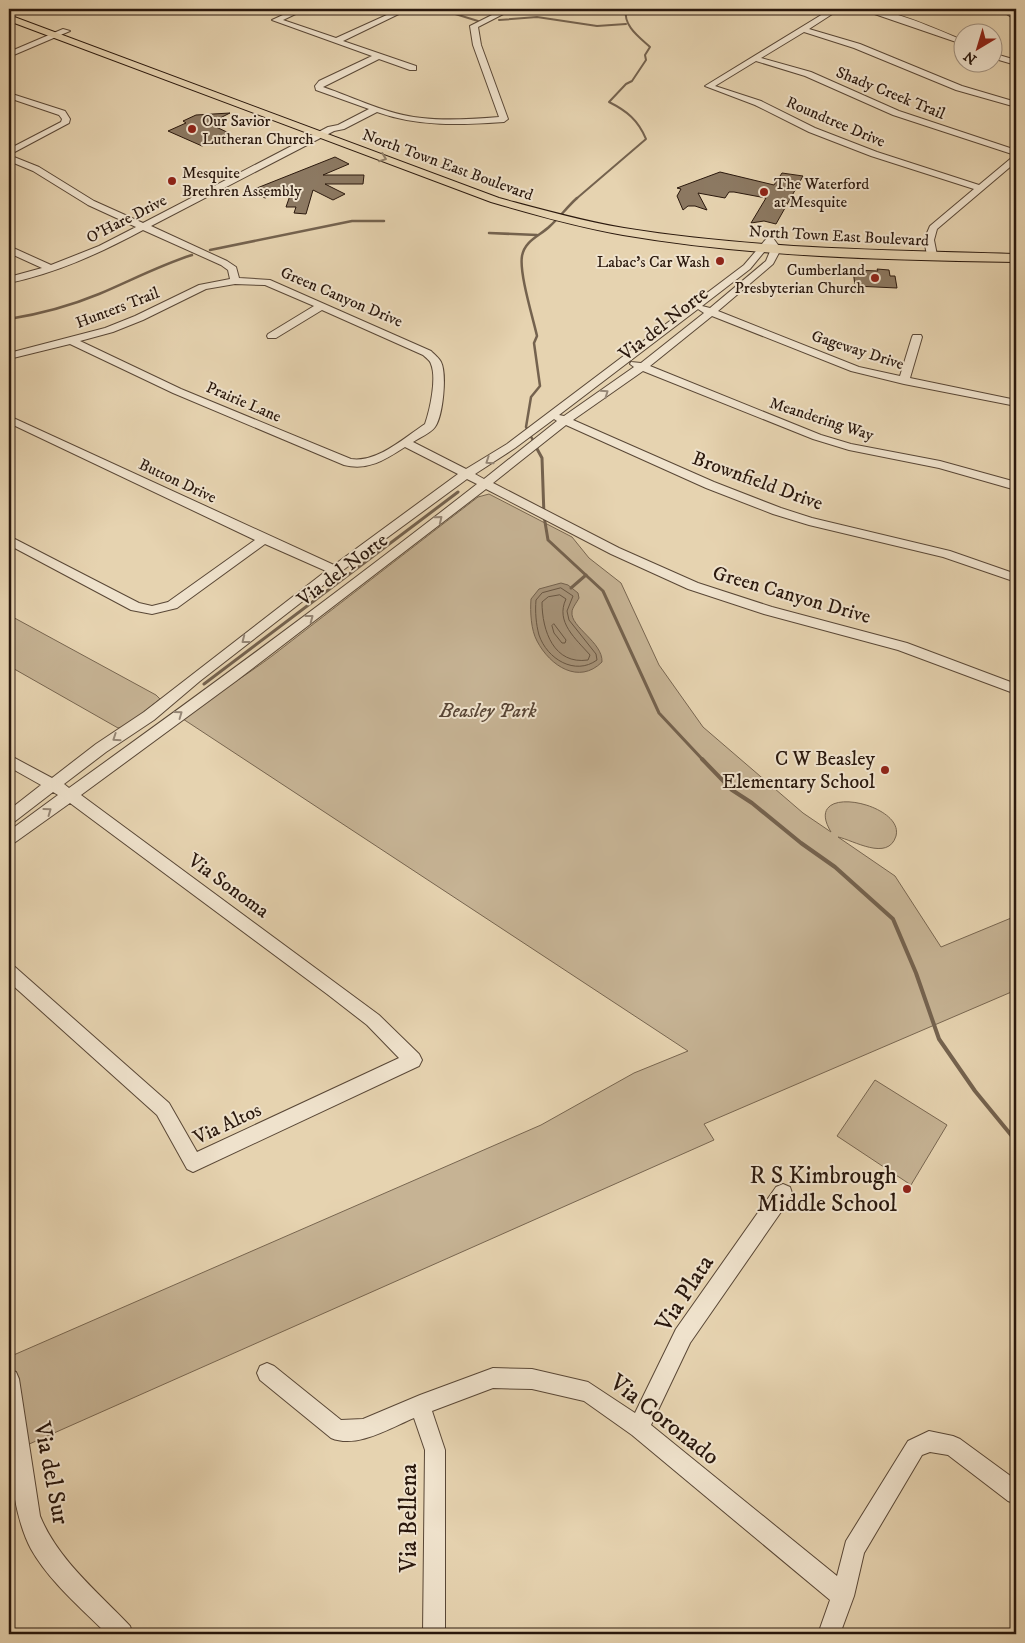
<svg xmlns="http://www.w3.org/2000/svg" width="1025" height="1643" viewBox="0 0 1025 1643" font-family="'IM FELL DW Pica',serif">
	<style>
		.green { fill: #c6b394; stroke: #786650 }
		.water { fill: #a69379; stroke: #74624e }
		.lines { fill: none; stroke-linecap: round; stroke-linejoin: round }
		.shore { stroke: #685643; stroke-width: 1 }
		.stream-far3 { stroke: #74624e; stroke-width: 2 }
		.stream-far2 { stroke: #74624e; stroke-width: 2.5 }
		.stream-far1 { stroke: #74624e; stroke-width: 3 }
		.stream { stroke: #74624e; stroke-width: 4 }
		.building { fill: #8c7962; stroke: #2a180d }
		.minor-casing { stroke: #594736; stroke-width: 2 }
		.major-casing { stroke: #2a180d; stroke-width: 2 }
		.minor { fill: #efe2cc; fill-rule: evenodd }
		.major { fill: #e6d3b0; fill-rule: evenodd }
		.oneway { stroke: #917f67 }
		.oneway2 { stroke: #968776 }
		.poi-dot { fill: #8f2418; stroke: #efe2cc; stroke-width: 2 }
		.labels { text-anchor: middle; stroke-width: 4; stroke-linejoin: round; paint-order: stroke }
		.far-street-label { font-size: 16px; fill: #2a180d; stroke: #efe2cc }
		.far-poi-label { font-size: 16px; fill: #2a180d; stroke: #efe2cc; text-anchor: start }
		.street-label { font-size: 20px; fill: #2a180d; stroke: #efe2cc }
		.park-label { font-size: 20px; font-style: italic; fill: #594636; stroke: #efe2cc }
		.poi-label { font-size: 20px; fill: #2a180d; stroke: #efe2cc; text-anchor: end }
		.near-poi-label { font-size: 24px; fill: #2a180d; stroke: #efe2cc; text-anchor: end }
		.near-street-label { font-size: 24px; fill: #2a180d; stroke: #efe2cc }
	</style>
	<rect width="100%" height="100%" fill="#e6d3b0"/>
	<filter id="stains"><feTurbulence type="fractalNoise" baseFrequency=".004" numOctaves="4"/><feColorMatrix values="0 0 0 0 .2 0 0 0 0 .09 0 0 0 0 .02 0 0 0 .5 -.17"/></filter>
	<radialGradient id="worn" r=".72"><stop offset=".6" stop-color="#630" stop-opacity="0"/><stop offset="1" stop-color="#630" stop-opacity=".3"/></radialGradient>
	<g class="green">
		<path d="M489 494 572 537 589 558 621 583 659 665 703 727 803 813 831 832C800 781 905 803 896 836 888 862 853 840 838 837L895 876 941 947 1016 916V990L704 1124 714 1140 9 1453V1357L541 1125 634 1073 688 1051 183 719C211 696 243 678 272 656L478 497Z"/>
		<path d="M9 615 156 695 160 699 126 726 118 728 9 666Z"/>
		<path d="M875 1080 947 1125 911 1185 837 1136Z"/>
	</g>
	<path class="water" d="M561 583 568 585 578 593 579 598C577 602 572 608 572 612 570 627 603 642 602 662 579 685 550 666 537 641 531 630 530 612 531 599L539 589Z"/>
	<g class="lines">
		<g class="shore">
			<path d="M561 588 573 596 567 611 569 620 596 654 597 660C575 676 547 659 539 635 536 624 535 612 536 600L542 593Z"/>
			<path d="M560 595 566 599C555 622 576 639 590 655L588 660C554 665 542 631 542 602L548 597Z"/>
			<path d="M554 624 566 640 565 643H562L554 633 552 626Z"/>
		</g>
		<g class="stream-far3">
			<path d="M439 9 478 21"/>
			<path d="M499 20 537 17 597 26 626 24"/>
			<path d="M576 199 646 139C638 120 627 111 609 102L626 84 632 81 646 60 645 55 650 47C639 37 623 26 626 9"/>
		</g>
		<g class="stream-far2">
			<path d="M489 233 537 235"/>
			<path d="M210 250 352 221H384"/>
			<path d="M9 319C40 314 70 306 99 294 130 281 160 265 192 255"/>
			<path d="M537 448 526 427 531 397 540 386 534 343 537 336C533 318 519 273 522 256 525 240 540 236 550 226 560 217 567 207 577 198"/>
		</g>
		<g class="stream-far1">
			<path d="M536 447 542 458 544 516 548 540 603 591 659 713 703 760"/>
			<path d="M571 588 586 575"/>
			<path d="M204 684 458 492"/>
		</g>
		<path class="stream" d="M702 759 732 790 752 803 801 843 835 867 893 919 916 973 939 1039 975 1091 1016 1141"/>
	</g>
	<g class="building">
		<path d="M230 113 214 121 222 125 216 127 229 133 202 146 168 131 186 123 183 121 196 115Z"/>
		<path d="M335 157 349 164 323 175H364L363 184H325L345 194 333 200 313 190 306 214 294 213 296 207H286L293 187 265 198 252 190Z"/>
		<path d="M720 172 774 185 782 173 803 176 776 224 764 221 751 223 766 198 734 192H729L725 198 698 193 707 210 695 206H688L683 210 677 196 681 189 677 188Z"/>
		<path d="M877 269 889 270 890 276H895L897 288 855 286 853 270 878 271Z"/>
	</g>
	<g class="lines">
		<defs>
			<g id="minor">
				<rect x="9" y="9" width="3" height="4"/>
				<path d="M296 9H306L283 20 336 38 400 9H409L343 41 416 66V70H410L379 59 323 87C355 98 388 115 422 118 447 121 474 119 499 117L473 45 470 26 504 9H513L478 27 481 45 508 119 504 122C460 125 419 127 377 112L344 129 334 131 151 226 227 261 236 267 239 278 270 280 431 351C434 354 439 358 441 362 447 374 443 416 435 427 431 433 419 438 413 442L466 469 507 444 744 265 767 238H773L781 249 773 264 718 311 859 367 900 376 912 337 913 335H921L922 337 910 378 1016 400V406L904 384 851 371 712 316 650 366 821 435 851 444 940 461 1016 482V490L939 468 849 450 813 439 643 371 573 420 714 482 781 508 812 518 950 551 1016 574V582L943 557 809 525 773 514 706 488 566 425 493 483 619 548 698 583 772 607 907 643 1016 684V694L898 650 764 614 688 589 611 554 486 489 236 681 81 795 379 1015 419 1054 422 1060 419 1066 193 1172 187 1169 157 1115 9 982V965L15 967 169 1103 197 1152 399 1058 367 1025 327 994 70 803 14 843 9 845V831L58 795 53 792 14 822 9 824V810L41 785 9 767V755L52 778 96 744 144 712 326 571 265 544 177 608 152 614 131 610 9 545V536L139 603 152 606 168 602 255 540 9 423V416L334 565 458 474 405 447C385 460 368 471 344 465L173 393 70 344 9 359V353L105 328 135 316 199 285 230 279 228 270 221 265 143 230C100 253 57 273 9 283V277L42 268 9 253V246L51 265 99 246 136 227 88 205 33 171 9 161V155L39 167 94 201 143 223 328 127 338 125 369 109 316 90 315 86 319 81 372 56 272 20ZM769 246 771 249 766 261 710 308 702 306 750 269ZM235 284 265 285 314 306 268 334 267 336 268 338H276L322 310 423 355C426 358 430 360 431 364 437 378 430 410 425 424 404 438 377 463 351 459L181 389 80 341 113 332 143 320 206 289ZM698 309 704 313 641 363 631 362 630 364 634 367 564 416 559 415ZM554 419 557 421 484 479 475 474 515 448ZM467 479 477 484C343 589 207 689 69 788L64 784 106 752 154 720 200 681 339 573Z"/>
				<path d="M831 9H840L809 29 860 44 962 86 1016 102V107L956 90 854 48 804 32 761 58 811 72 899 111 1016 150V162L937 229 934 240 937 255 935 257 932 258 927 255 924 240 930 226 974 189 871 156 809 132 755 105 705 86ZM756 61 805 76 893 115 1015 155 979 185 877 152 815 128 761 101 715 86Z"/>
				<path d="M860 9C888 7 936 29 962 40V44Z"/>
				<path d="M999 9H1008L1016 15V20Z"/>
				<path d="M63 29 70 31 9 57V52Z"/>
				<path d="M992 53 1016 60V65L992 58Z"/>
				<path d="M9 93 65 111 70 119 69 123 9 155V149L61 122 62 119 59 115 9 98Z"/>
				<path d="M783 1184 790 1187 792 1193 790 1199 690 1343 651 1425 837 1576 846 1541 908 1441 929 1431 953 1436 960 1439 1016 1480V1504L1008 1501 948 1455 930 1452 922 1455 864 1553 854 1596 840 1634H818L830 1600 632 1435 584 1401 532 1389 493 1388 432 1411 445 1450V1634H423L425 1450 414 1418C390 1428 357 1449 331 1438L260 1380 257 1373 260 1366 267 1363 274 1366 341 1420 363 1419 420 1395 493 1368 532 1369 588 1382 635 1413 676 1329 776 1187Z"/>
				<path d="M9 1369 16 1372 19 1379 40 1516C58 1560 98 1592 130 1626L133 1634H107C81 1608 49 1581 31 1549 7 1504 6 1419 9 1369Z"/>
			</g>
			<path id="major" d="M9 15 499 198C540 209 582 221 624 228 753 249 885 250 1016 254V262C886 260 752 257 623 235 578 227 535 215 491 202L9 21Z"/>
		</defs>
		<use href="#minor" class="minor-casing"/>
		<use href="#major" class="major-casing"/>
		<use href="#minor" class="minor"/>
		<use href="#major" class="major"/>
	</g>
	<defs><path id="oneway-chevron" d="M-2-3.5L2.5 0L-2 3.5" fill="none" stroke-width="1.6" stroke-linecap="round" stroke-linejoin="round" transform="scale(1.25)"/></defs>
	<use class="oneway" href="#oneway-chevron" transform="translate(383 158) rotate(21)"/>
	<g class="oneway2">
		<use href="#oneway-chevron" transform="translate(605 393) rotate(-35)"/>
		<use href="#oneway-chevron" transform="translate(489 461) rotate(146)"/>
		<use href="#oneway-chevron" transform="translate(439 519) rotate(-39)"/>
		<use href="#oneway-chevron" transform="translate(310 618) rotate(-37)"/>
		<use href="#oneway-chevron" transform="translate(245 640) rotate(142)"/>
		<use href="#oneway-chevron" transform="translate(179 714) rotate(-36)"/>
		<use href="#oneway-chevron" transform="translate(116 738) rotate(146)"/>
		<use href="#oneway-chevron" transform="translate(48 811) rotate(-36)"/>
	</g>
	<g class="poi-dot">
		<circle cx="192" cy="129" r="5"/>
		<circle cx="172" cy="181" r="5"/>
		<circle cx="764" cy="192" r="5"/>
		<circle cx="720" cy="261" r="5"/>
		<circle cx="875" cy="278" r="5"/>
		<circle cx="885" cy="770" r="5"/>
		<circle cx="907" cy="1189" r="5"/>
	</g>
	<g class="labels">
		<g class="far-street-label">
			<text transform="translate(891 92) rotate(22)" y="6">Shady Creek Trail</text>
			<text transform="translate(836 121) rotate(23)" y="6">Roundtree Drive</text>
			<text transform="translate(448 164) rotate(20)" y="6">North Town East Boulevard</text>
			<text transform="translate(126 218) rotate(-27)" y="6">O'Hare Drive</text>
			<text transform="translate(839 235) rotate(3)" y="6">North Town East Boulevard</text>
			<text transform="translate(342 296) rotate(23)" y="6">Green Canyon Drive</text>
			<text transform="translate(117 307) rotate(-21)" y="6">Hunters Trail</text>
			<text transform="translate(858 349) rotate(18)" y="6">Gageway Drive</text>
			<text transform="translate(244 401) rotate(23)" y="6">Prairie Lane</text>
			<text transform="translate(822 418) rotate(18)" y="6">Meandering Way</text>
			<text transform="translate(178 480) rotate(25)" y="6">Button Drive</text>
		</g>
		<g class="far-poi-label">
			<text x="202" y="126">Our Savior<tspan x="202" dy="18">Lutheran Church</tspan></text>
			<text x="182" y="178">Mesquite<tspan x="182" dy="18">Brethren Assembly</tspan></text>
			<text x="774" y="189">The Waterford<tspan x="774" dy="18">at Mesquite</tspan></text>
			<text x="710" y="267" text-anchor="end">Labac's Car Wash</text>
			<text x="865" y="275" text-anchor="end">Cumberland<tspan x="865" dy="18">Presbyterian Church</tspan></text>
		</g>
		<g class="street-label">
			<text transform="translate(663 323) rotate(-38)" y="7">Via del Norte</text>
			<text transform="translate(758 480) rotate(20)" y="7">Brownfield Drive</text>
			<text transform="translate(342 569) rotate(-37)" y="7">Via del Norte</text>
			<text transform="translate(792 594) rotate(16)" y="7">Green Canyon Drive</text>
			<text transform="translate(229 885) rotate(36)" y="7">Via Sonoma</text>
			<text transform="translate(227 1123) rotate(-25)" y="7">Via Altos</text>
		</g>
		<g class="park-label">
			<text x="488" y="717">Beasley Park</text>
		</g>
		<g class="poi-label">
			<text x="875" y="765">C W Beasley<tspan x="875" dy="23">Elementary School</tspan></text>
		</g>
		<g class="near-poi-label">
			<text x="897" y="1183">R S Kimbrough<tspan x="897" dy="28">Middle School</tspan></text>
		</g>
		<g class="near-street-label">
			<text transform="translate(684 1293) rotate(-57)" y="8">Via Plata</text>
			<text transform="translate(665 1419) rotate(38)" y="8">Via Coronado</text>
			<text transform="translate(52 1473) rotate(79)" y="8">Via del Sur</text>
			<text transform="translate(408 1518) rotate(-90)" y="8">Via Bellena</text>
		</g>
	</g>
	<rect width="1025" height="1643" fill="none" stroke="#e6d3b0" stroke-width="30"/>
	<rect x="10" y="10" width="1005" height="1623" fill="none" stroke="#2a180d" stroke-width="2.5"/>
	<rect x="15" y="15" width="995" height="1613" fill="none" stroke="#2a180d"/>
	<g transform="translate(978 48) rotate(218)"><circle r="24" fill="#efe2cc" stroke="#a09180"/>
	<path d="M0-4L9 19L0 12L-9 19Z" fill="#8f2418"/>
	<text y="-8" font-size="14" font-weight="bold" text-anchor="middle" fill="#2a180d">N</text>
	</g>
	<rect width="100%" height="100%" filter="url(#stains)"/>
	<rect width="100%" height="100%" fill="url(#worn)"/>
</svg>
